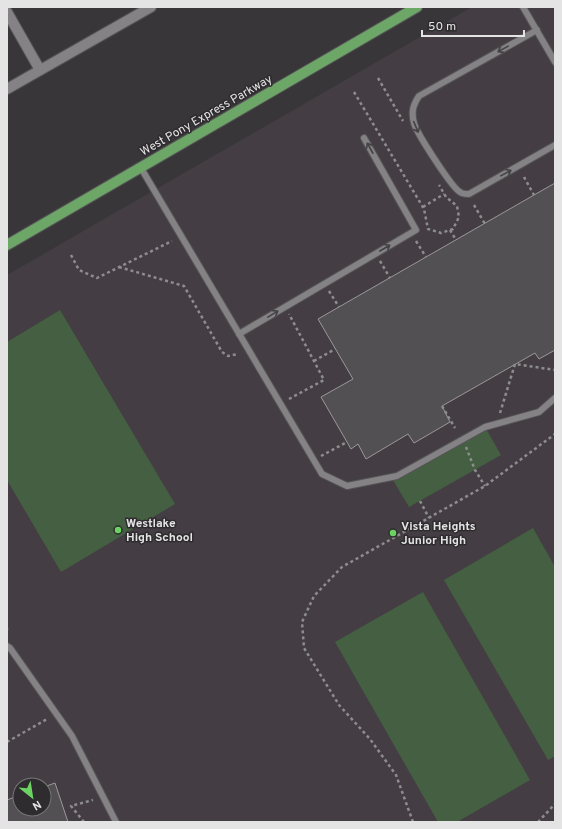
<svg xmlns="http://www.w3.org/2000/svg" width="562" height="829" viewBox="0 0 562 829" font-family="Overpass,sans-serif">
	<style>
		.built { fill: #443e44; fill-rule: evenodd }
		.green { fill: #445f41 }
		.building { fill: #525052; stroke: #9a989a }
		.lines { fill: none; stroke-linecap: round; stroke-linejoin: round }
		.service-casing { stroke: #565556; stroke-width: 8 }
		.minor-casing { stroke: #565556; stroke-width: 12 }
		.primary-casing { stroke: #565556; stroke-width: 12 }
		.path { stroke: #8e8d8e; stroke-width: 2.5; stroke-dasharray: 3 3; stroke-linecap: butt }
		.service { stroke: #848284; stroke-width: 6 }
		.minor { stroke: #848284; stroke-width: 10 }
		.primary { stroke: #6da768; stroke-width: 10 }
		.oneway { stroke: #444244 }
		.poi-dot { fill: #6cd362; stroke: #2e2c2e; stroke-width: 1.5 }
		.labels { text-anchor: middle; stroke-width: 3; stroke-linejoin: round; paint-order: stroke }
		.street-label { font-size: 12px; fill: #e5e4e5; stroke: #2e2c2e }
		.poi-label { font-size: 12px; font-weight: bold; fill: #e5e4e5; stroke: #2e2c2e; text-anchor: start }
	</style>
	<rect width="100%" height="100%" fill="#383638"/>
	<path class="built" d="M472 7H555V822H7V275ZM20 785H44V809H20Z"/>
	<g class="green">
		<path d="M60 310 175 504 61 572 7 480V342Z"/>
		<path d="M485 427 501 455 409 507 393 480Z"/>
		<path d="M533 528 555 567V756L548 760 444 580Z"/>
		<path d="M423 592 530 780 457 822H438L335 642Z"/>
	</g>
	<g class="building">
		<path d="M555 183V350L539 359 535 353 442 406 450 422 414 443 408 434 366 459 358 444 351 449 321 397 353 379 318 319Z"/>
		<path d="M55 783 68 822H7V800L20 795V809H44V787Z"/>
	</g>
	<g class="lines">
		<defs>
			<g id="service">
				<path d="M523 7 555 62"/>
				<path d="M537 30 419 96C413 105 411 112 414 123 416 132 452 188 460 192 462 194 466 194 469 194L555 145"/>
				<path d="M141 168 322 474 347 486 397 476 485 427 539 412 555 398"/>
				<path d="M239 334 416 230 364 138"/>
				<path d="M7 646 10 648 72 736 116 822"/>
			</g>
			<g id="minor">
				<path d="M7 12 40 70"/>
				<path d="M7 89 151 7"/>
			</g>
			<path id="primary" d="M7 245 417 7"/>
		</defs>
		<use href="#service" class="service-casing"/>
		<use href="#minor" class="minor-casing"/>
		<use href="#primary" class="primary-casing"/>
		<g class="path">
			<path d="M378 78 403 121"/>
			<path d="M354 92 424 209 428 229 441 233 453 229 459 217 457 206 446 197 439 185"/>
			<path d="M524 177 534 195"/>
			<path d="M474 205 485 224"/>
			<path d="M423 207 444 194"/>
			<path d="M450 230 456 240"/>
			<path d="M416 241 426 257"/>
			<path d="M71 255 79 270 97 278 172 241"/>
			<path d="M380 261 390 278"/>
			<path d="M119 267 184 286 222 352 228 356 238 354"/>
			<path d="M329 291 339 307"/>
			<path d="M314 361 335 349"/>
			<path d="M289 399 324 380 289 314"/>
			<path d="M442 406 455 428"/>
			<path d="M500 413 515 364 555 370"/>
			<path d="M466 447 475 470 485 486"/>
			<path d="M321 456 347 442"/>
			<path d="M420 501 429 518"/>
			<path d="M7 628V630"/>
			<path d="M7 742 47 719"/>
			<path d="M84 822 71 806 93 800"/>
			<path d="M413 822 396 775 370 739 339 705 304 648 302 622 314 596 342 567 485 486 555 434"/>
			<path d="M538 822 555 804"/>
		</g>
		<use href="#service" class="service"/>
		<use href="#minor" class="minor"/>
		<use href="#primary" class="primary"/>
	</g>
	<defs><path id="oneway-shaft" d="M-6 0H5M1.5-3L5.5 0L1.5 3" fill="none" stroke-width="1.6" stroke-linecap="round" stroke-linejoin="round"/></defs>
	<g class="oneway">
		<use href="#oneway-shaft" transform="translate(503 49) rotate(151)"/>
		<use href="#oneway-shaft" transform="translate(416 127) rotate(67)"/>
		<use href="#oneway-shaft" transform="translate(370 148) rotate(-119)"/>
		<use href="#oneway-shaft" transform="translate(506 173) rotate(-29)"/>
		<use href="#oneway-shaft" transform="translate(385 248) rotate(-30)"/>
		<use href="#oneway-shaft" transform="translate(273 314) rotate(-31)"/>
	</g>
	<g class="poi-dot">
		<circle cx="118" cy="530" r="4"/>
		<circle cx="393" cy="533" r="4"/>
	</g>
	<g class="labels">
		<g class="street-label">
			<text transform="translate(206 115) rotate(-30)" y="4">West Pony Express Parkway</text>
		</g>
		<g class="poi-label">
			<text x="126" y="527">Westlake<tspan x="126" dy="14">High School</tspan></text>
			<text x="401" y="530">Vista Heights<tspan x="401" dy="14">Junior High</tspan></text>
		</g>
	</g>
	<rect width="562" height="829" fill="none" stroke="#e5e4e5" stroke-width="16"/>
	<g transform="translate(32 797) rotate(150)"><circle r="19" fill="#2e2c2e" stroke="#777677"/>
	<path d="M0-3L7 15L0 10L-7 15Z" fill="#6cd362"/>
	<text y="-6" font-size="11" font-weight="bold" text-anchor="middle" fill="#e5e4e5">N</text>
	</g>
	<path d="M422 30v6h102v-6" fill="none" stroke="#e5e4e5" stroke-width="2"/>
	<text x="428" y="30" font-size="12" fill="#e5e4e5" stroke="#2e2c2e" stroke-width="3" paint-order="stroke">50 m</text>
</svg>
